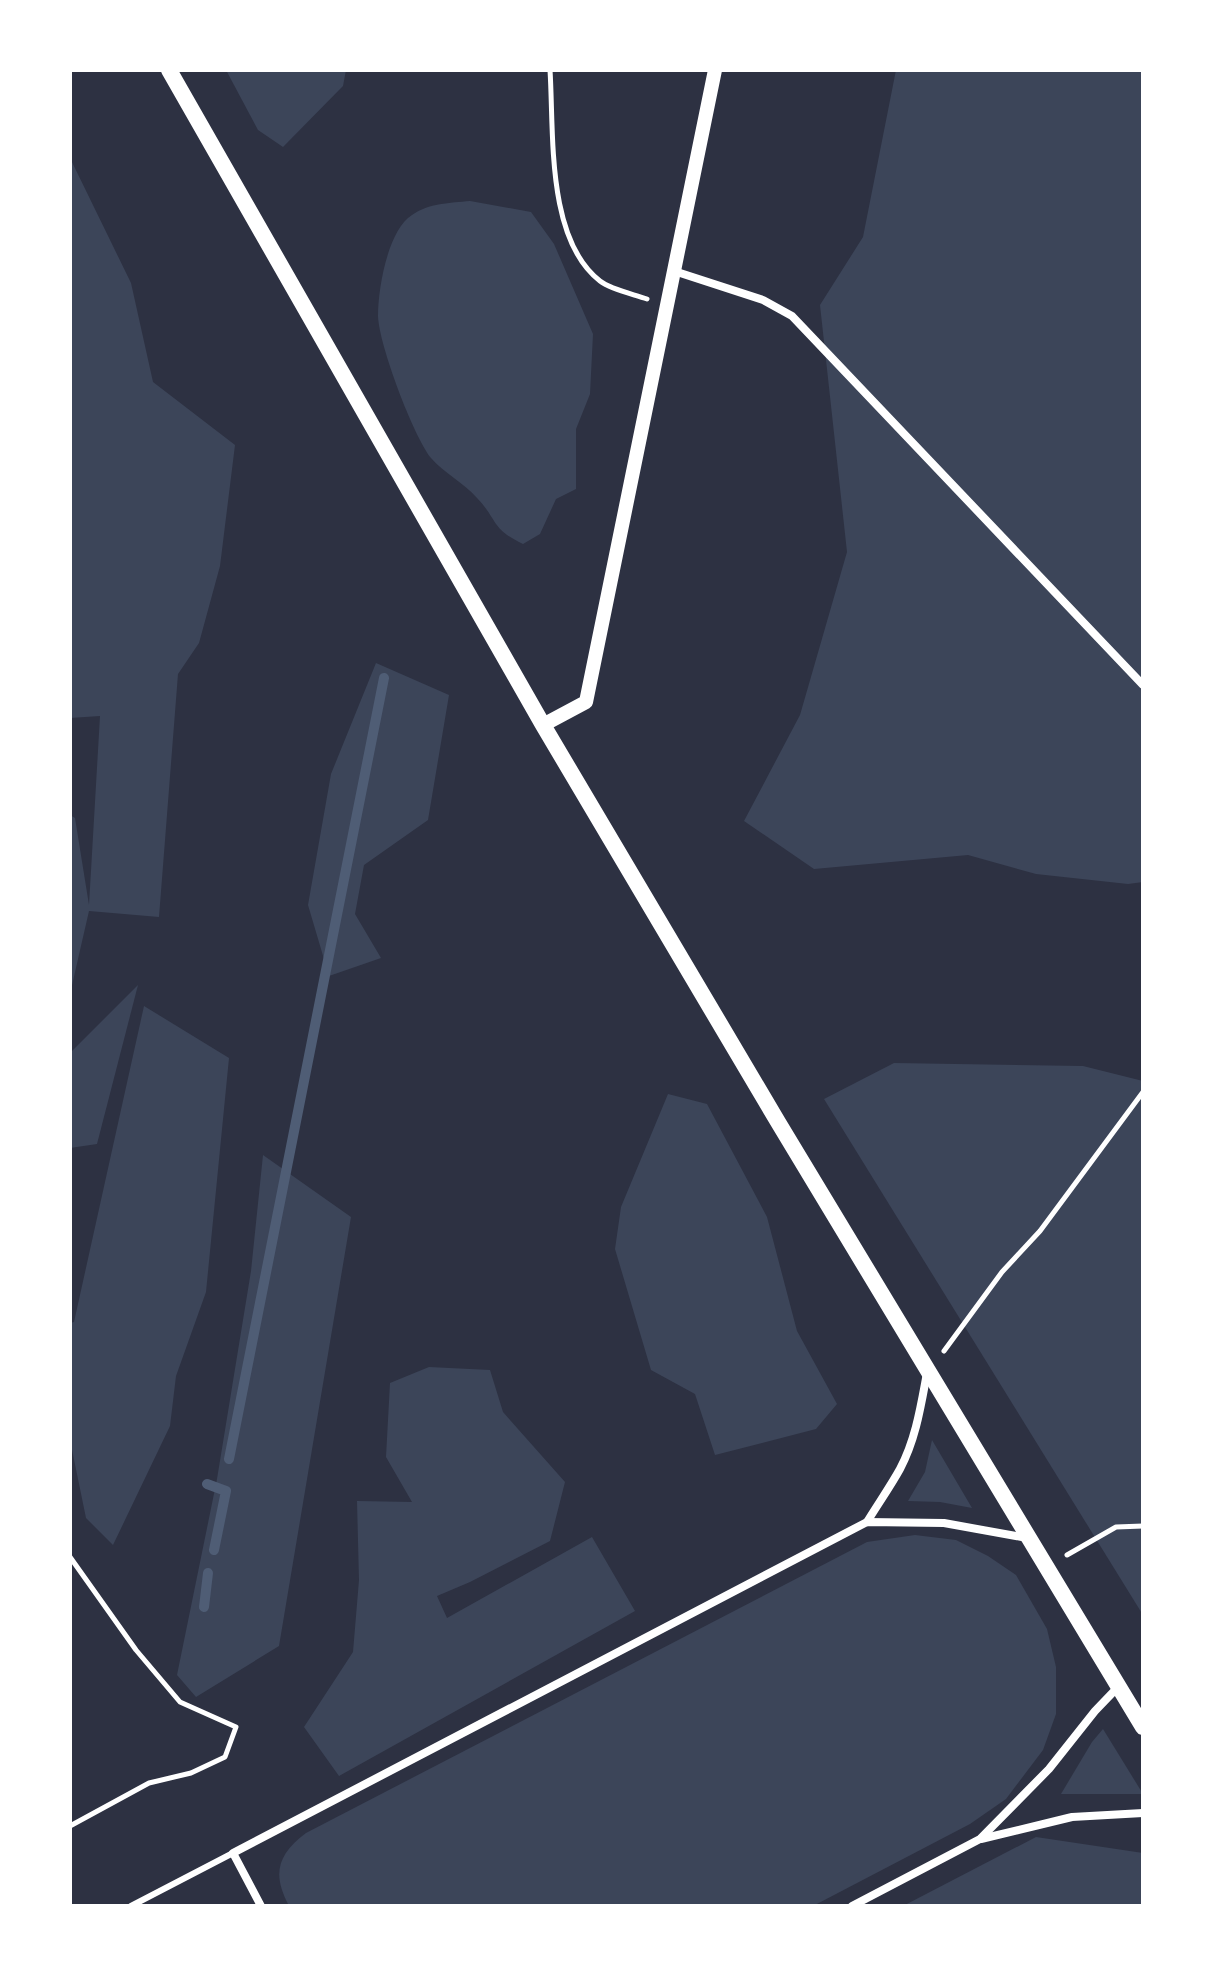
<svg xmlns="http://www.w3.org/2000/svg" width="1213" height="1976" viewBox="0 0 1213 1976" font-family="Rubik,sans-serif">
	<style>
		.green { fill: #3c4559 }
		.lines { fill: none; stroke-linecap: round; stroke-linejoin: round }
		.stream { stroke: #4f5d75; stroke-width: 10 }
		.path { stroke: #fff; stroke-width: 5 }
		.service { stroke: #fff; stroke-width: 6 }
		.minor { stroke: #fff; stroke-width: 8 }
		.tertiary { stroke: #fff; stroke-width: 14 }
		.secondary { stroke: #fff; stroke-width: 16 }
	</style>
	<rect width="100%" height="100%" fill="#2d3142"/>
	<g class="green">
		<path d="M226 70H346L343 86 283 147 258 130Z"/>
		<path d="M896 70H1143V882L1128 884 1036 874 968 855 814 869 744 821 800 715 847 552 820 305 863 237Z"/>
		<path d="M70 158 131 283 153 382 235 445 220 566 199 643 178 674 159 917 89 911 70 994V815L75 818 89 905 100 716 70 718Z"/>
		<path d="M470 201 531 212 554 244 593 334 590 394 576 429V489L556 499 540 534 523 544C491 529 498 520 477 498 464 483 444 473 431 458 413 435 379 345 378 316 378 288 388 230 412 215 429 203 450 203 470 201Z"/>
		<path d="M376 663 449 695 428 820 364 865 355 914 381 958 329 976 308 905 331 774Z"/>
		<path d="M138 985 97 1144 70 1148V1053Z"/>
		<path d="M144 1006 229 1058 206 1292 176 1376 170 1426 113 1545 86 1518 70 1440V1323L74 1322Z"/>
		<path d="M894 1063 1083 1066 1143 1081V1615L824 1099Z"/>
		<path d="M668 1094 707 1104 767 1217 797 1331 837 1404 816 1429 715 1455 695 1394 651 1370 615 1249 621 1207Z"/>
		<path d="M263 1155 351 1217 279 1646 196 1697 177 1675 217 1479 251 1271Z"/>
		<path d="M429 1367 490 1370 503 1412 565 1482 550 1541 470 1582 437 1596 447 1618 592 1537 635 1611 339 1776 304 1727 353 1652 359 1580 357 1501 412 1502 386 1457 390 1383Z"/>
		<path d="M932 1440 972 1508 940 1502 908 1501 925 1472Z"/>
		<path d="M915 1535 956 1540 988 1556 1016 1575 1047 1629 1056 1667V1714L1043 1750 1006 1799 970 1824 813 1906H289C272 1874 277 1855 306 1833L867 1542Z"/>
		<path d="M1103 1729 1143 1794H1061L1092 1742Z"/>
		<path d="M1036 1837 1143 1853V1906H903Z"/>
	</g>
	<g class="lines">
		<g class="stream">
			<path d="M229 1459 384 678"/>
			<path d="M207 1484 226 1491 214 1550"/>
			<path d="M204 1607 208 1573"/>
		</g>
		<g class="path">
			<path d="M550 70C554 133 546 239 600 281 612 290 633 294 647 299"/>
			<path d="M944 1351 1002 1272 1040 1231 1143 1092"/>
			<path d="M1067 1555 1116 1527 1143 1526"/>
			<path d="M70 1557 136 1650 180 1702 236 1727 225 1757 191 1773 149 1783 70 1826"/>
		</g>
		<path class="service" d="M131 1906 233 1853"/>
		<g class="minor">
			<path d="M674 271 763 300 792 316 1143 685"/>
			<path d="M867 1522C878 1504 890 1487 900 1469 916 1439 921 1405 927 1373"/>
			<path d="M981 1839 1072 1817 1143 1813"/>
			<path d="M261 1906 233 1853 867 1522 944 1523 1027 1538"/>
			<path d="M852 1906 980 1839 1049 1769 1095 1711 1119 1686"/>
		</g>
		<path class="tertiary" d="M543 725 586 702 715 70"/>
		<path class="secondary" d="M169 70 543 725 778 1122 1143 1727"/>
	</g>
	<rect width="1213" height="1976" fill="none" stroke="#ffffff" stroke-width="144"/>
</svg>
